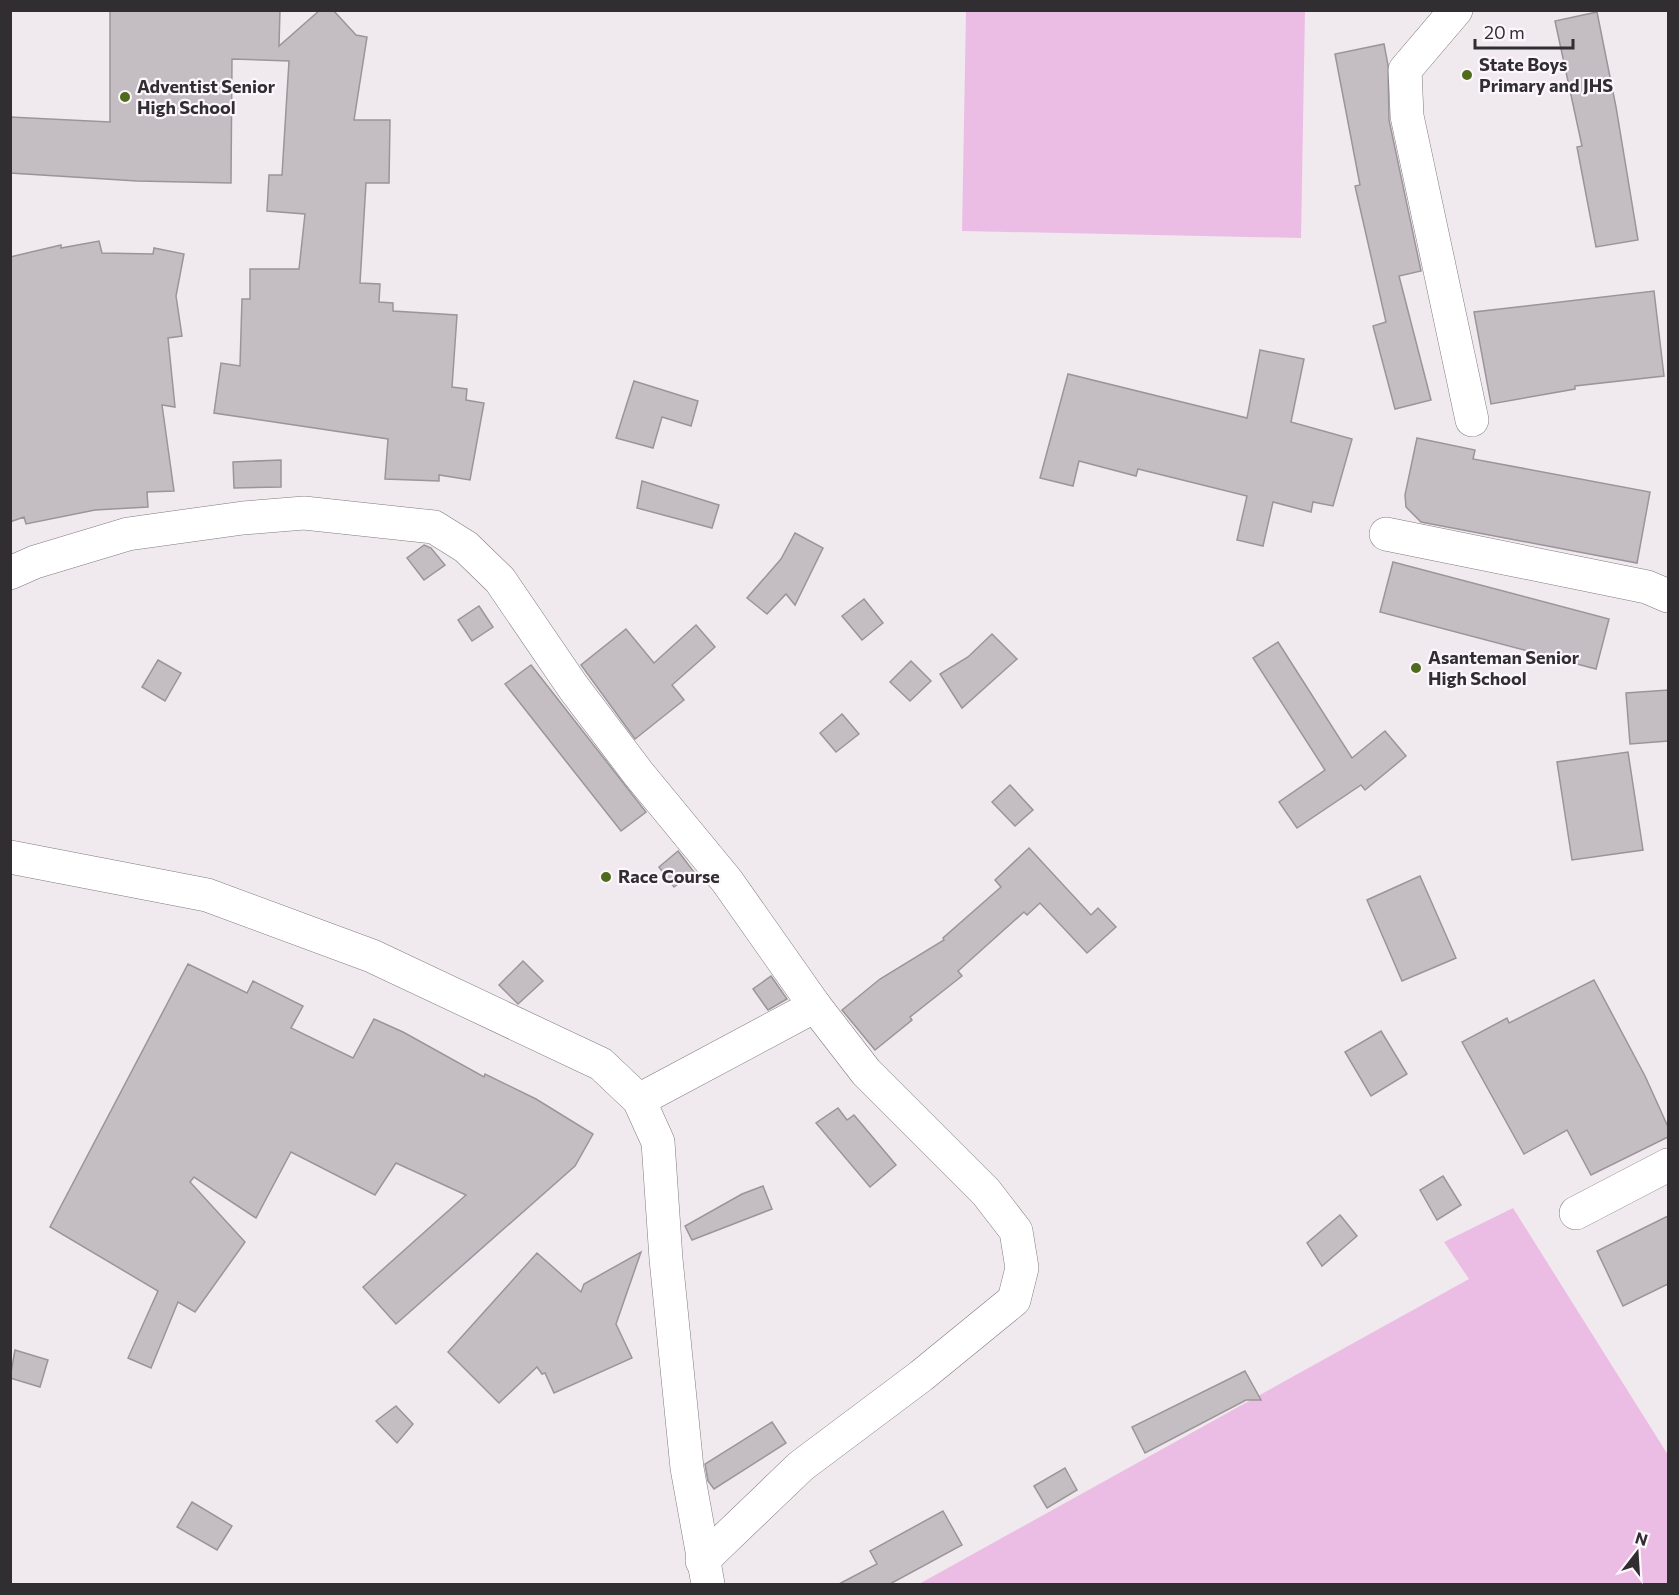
<svg xmlns="http://www.w3.org/2000/svg" width="1679" height="1595" viewBox="0 0 1679 1595" font-family="Commissioner,sans-serif">
	<style>
		.green { fill: #ecbde4 }
		.building { fill: #c4bec3; stroke: #9b959a; stroke-width: 1.5 }
		.lines { fill: none; stroke-linecap: round; stroke-linejoin: round }
		.minor-casing { stroke: #807a7f; stroke-width: 34 }
		.minor { stroke: #fff; stroke-width: 33 }
		.poi-dot { fill: #4f6b1e; stroke: #fdf6fc; stroke-width: 2 }
		.labels { text-anchor: middle; stroke-width: 4.5; stroke-linejoin: round; paint-order: stroke }
		.poi-label { font-size: 18px; font-weight: bold; fill: #312e31; stroke: #fdf6fc; text-anchor: start }
	</style>
	<rect width="100%" height="100%" fill="#f0e9ee"/>
	<g class="green">
		<path d="M966 11H1305L1301 238 962 231Z"/>
		<path d="M1513 1208 1668 1455V1584H919L1469 1279 1444 1242Z"/>
	</g>
	<g class="building">
		<path d="M110 10H280L279 46 320 10H333L356 35 367 37 354 120H390L389 183H366L360 283 380 284 379 302 393 303V311L457 315 452 387 467 389 466 400 484 403 470 480 439 475V481L385 479 388 439 214 413 221 363 240 366 242 299H250V269H299L305 214 267 211 269 175H282L289 61 232 59 231 183 137 181 10 173V117L110 122Z"/>
		<path d="M1597 12 1616 107 1638 240 1596 247 1577 147 1582 146 1555 21Z"/>
		<path d="M1384 44 1388 65 1389 120 1421 271 1399 276 1431 400 1395 409 1373 326 1386 322 1355 186 1360 185 1335 54Z"/>
		<path d="M99 241 102 253 153 254 154 248 184 254 176 296 182 336 168 338 175 407 162 405 174 491 147 492 148 507 95 510 26 524 24 517 10 522V257L61 245V248Z"/>
		<path d="M1654 291 1664 376 1575 386V389L1491 404 1474 312Z"/>
		<path d="M1260 350 1304 359 1291 422 1352 439 1333 506 1313 502 1311 512 1273 502 1263 546 1237 540 1247 496 1138 469 1136 476 1079 461 1073 486 1040 478 1068 374 1247 418Z"/>
		<path d="M634 381 698 401 691 426 662 417 653 448 616 438Z"/>
		<path d="M1417 438 1475 450 1473 459 1650 492 1637 563 1421 522 1406 507 1405 495Z"/>
		<path d="M281 460V487L234 488 233 462Z"/>
		<path d="M642 481 719 505 712 528 637 508Z"/>
		<path d="M795 533 823 548 795 605 786 594 767 614 747 598 781 559Z"/>
		<path d="M424 545 431 548 445 565 424 580 407 558Z"/>
		<path d="M1393 562 1609 619 1596 669 1380 612Z"/>
		<path d="M864 599 883 623 862 640 842 616Z"/>
		<path d="M479 606 493 627 472 641 458 620Z"/>
		<path d="M696 625 715 647 672 685 684 700 635 739 581 665 626 629 654 663Z"/>
		<path d="M992 634 1017 659 962 708 940 674 968 657Z"/>
		<path d="M1278 642 1352 758 1385 731 1406 756 1365 790 1361 785 1297 828 1279 802 1325 770 1253 658Z"/>
		<path d="M158 660 181 673 165 701 142 687Z"/>
		<path d="M911 661 931 681 910 701 890 682Z"/>
		<path d="M531 665 646 812 621 831 505 684Z"/>
		<path d="M1668 690V741L1630 744 1626 693Z"/>
		<path d="M842 714 859 734 836 752 820 733Z"/>
		<path d="M1628 752 1643 850 1572 860 1557 762Z"/>
		<path d="M1010 785 1033 810 1015 826 992 802Z"/>
		<path d="M1029 848 1091 915 1098 908 1116 927 1087 953 1040 903 1027 915 1024 912 958 971 962 976 910 1017 912 1020 875 1050 842 1010 880 979 944 940 943 938 1001 887 995 880Z"/>
		<path d="M678 851 694 872 674 887 659 867Z"/>
		<path d="M1420 876 1456 958 1402 981 1367 900Z"/>
		<path d="M523 961 543 981 518 1004 499 985Z"/>
		<path d="M188 964 247 993 253 981 303 1006 291 1028 353 1058 374 1019 403 1032 484 1077 485 1074 536 1099 593 1134 575 1166 396 1324 363 1287 466 1195 396 1163 375 1195 291 1152 256 1218 194 1177 190 1182 245 1242 195 1312 178 1302 151 1368 128 1358 158 1291 50 1227Z"/>
		<path d="M771 976 787 999 768 1010 753 989Z"/>
		<path d="M1594 980 1645 1076 1668 1127V1137L1591 1175 1567 1130 1524 1154 1462 1042 1507 1018 1509 1023Z"/>
		<path d="M1381 1031 1407 1074 1371 1096 1345 1052Z"/>
		<path d="M838 1108 847 1120 854 1115 896 1165 870 1187 816 1123Z"/>
		<path d="M1443 1176 1461 1205 1437 1220 1420 1190Z"/>
		<path d="M763 1186 772 1209 692 1240 685 1226 742 1194Z"/>
		<path d="M1340 1215 1357 1236 1322 1266 1307 1243Z"/>
		<path d="M1668 1216V1284L1623 1306 1597 1251Z"/>
		<path d="M641 1252 616 1324 632 1358 554 1393 545 1373 542 1374 537 1367 499 1403 448 1352 537 1253 581 1292 584 1284Z"/>
		<path d="M15 1350 48 1360 40 1387 10 1378Z"/>
		<path d="M1245 1371 1261 1400H1246L1145 1453 1132 1427Z"/>
		<path d="M396 1406 413 1424 397 1443 376 1421Z"/>
		<path d="M772 1422 786 1443 714 1489 708 1481 705 1464Z"/>
		<path d="M1065 1468 1077 1490 1047 1508 1034 1486Z"/>
		<path d="M192 1502 232 1526 217 1550 177 1527Z"/>
		<path d="M943 1511 962 1545 890 1584H839L877 1564 870 1551Z"/>
	</g>
	<g class="lines">
		<defs>
			<g id="minor">
				<path d="M1456 10 1405 70 1407 116 1472 420"/>
				<path d="M1386 534 1647 587 1668 596"/>
				<path d="M10 573 35 562 128 534 243 518 304 513 434 527 466 547 500 580 573 687 638 773 727 881 815 1006 866 1072 986 1192 1016 1231 1022 1268 1014 1300 921 1376 801 1466 702 1561"/>
				<path d="M10 857 207 895 372 956 601 1064 639 1100 658 1142 666 1259 687 1468 708 1584"/>
				<path d="M639 1100 815 1006"/>
				<path d="M1576 1213 1668 1165"/>
			</g>
		</defs>
		<use href="#minor" class="minor-casing"/>
		<use href="#minor" class="minor"/>
	</g>
	<g class="poi-dot">
		<circle cx="1467" cy="75" r="6"/>
		<circle cx="125" cy="97" r="6"/>
		<circle cx="1416" cy="668" r="6"/>
		<circle cx="606" cy="877" r="6"/>
	</g>
	<g class="labels">
		<g class="poi-label">
			<text x="1479" y="71">State Boys<tspan x="1479" dy="21">Primary and JHS</tspan></text>
			<text x="137" y="93">Adventist Senior<tspan x="137" dy="21">High School</tspan></text>
			<text x="1428" y="664">Asanteman Senior<tspan x="1428" dy="21">High School</tspan></text>
			<text x="618" y="883">Race Course</text>
		</g>
	</g>
	<rect width="1679" height="1595" fill="none" stroke="#312e31" stroke-width="24"/>
	<g transform="translate(1637 1553) rotate(17)" stroke="#fdf6fc" stroke-width="4.5" paint-order="stroke">
	<path d="M0-4.5L10 22L0 15L-10 22Z" fill="#312e31"/>
	<text y="-9" font-size="16" font-weight="bold" text-anchor="middle" fill="#312e31">N</text>
	</g>
	<path d="M1475 39v9h98v-9" fill="none" stroke="#312e31" stroke-width="3"/>
	<text x="1484" y="39" font-size="18" fill="#312e31" stroke="#fdf6fc" stroke-width="4.5" paint-order="stroke">20 m</text>
</svg>
